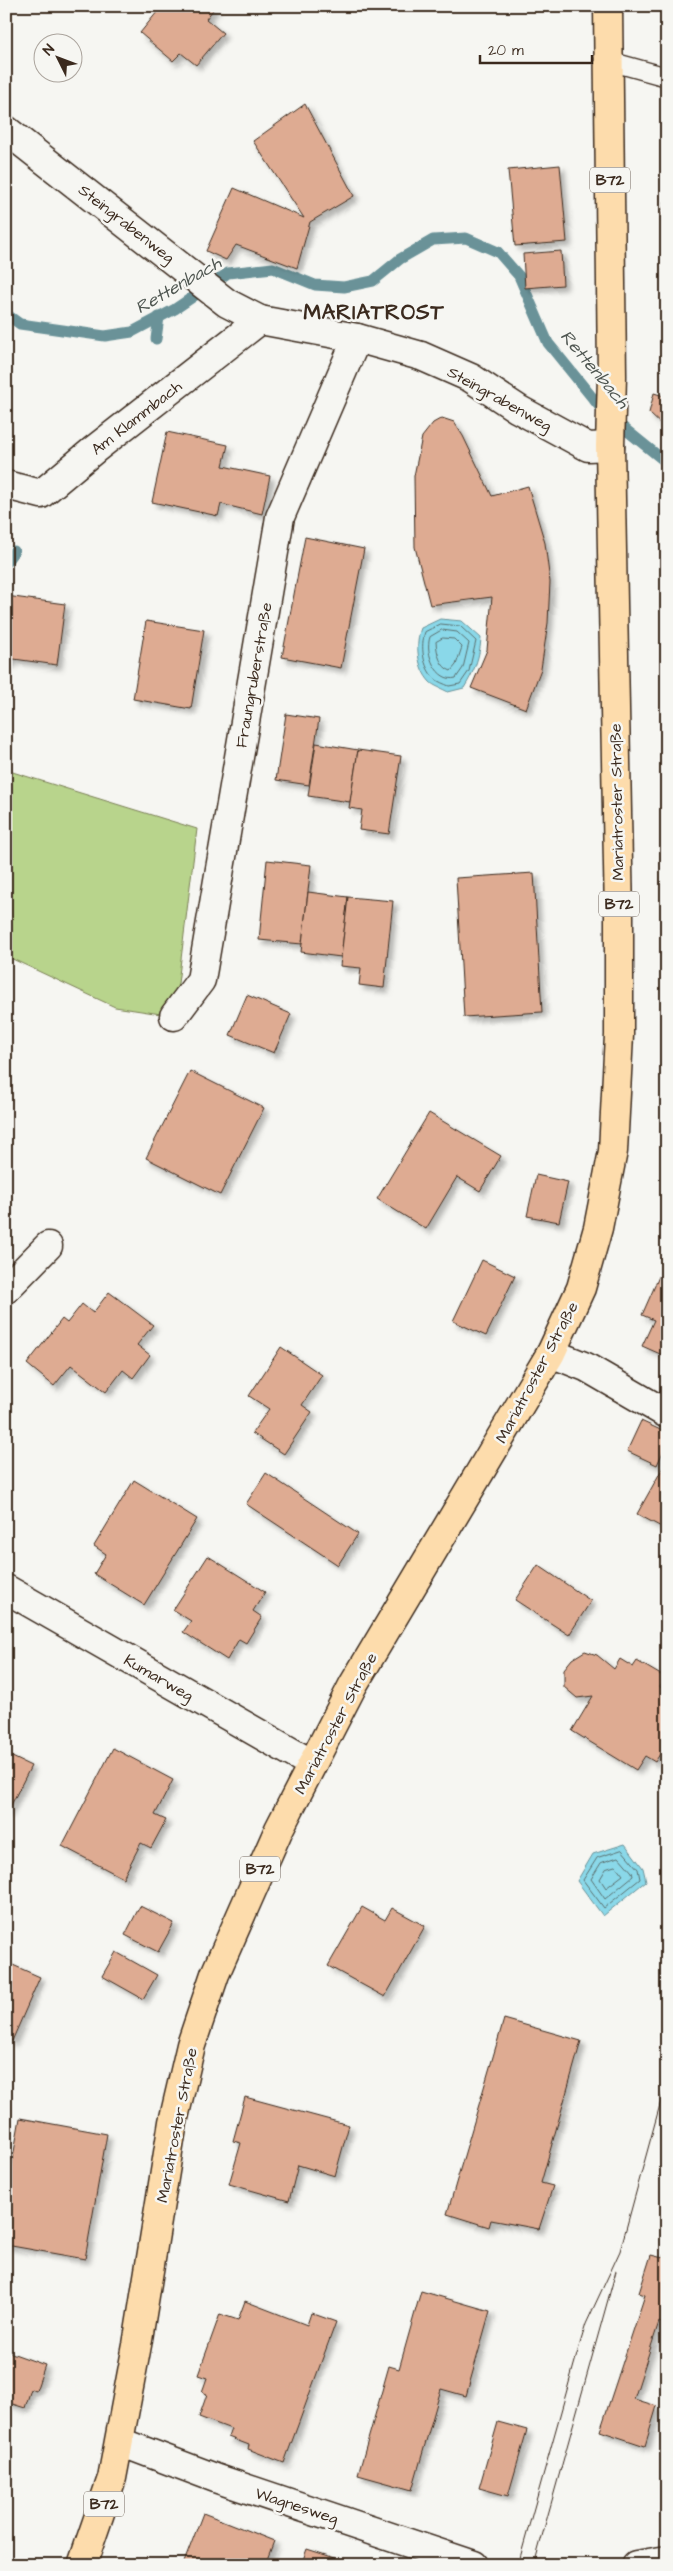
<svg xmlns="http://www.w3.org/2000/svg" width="673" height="2571" viewBox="0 0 673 2571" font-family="'Architects Daughter',sans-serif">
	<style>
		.green { fill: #b8d48c; stroke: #7a7f55 }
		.water { fill: #8ad8e9; stroke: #6a9298 }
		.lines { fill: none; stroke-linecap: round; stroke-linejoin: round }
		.shore { stroke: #5b706f; stroke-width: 1 }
		.stream { stroke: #6a9298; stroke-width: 11 }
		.building { fill: #deab92; stroke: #3b2a1e; filter: url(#shadow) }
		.lane-casing { stroke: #3b2a1e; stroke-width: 21 }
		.street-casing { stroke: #3b2a1e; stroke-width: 31 }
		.primary-casing { stroke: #3b2a1e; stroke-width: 31 }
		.lane { stroke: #f6f6f2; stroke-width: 18 }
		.street { stroke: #f6f6f2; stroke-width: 28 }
		.primary { stroke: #fddcac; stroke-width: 28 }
		.tram { stroke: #3b2a1e; stroke-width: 1 }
		.labels { text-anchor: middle; stroke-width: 5; stroke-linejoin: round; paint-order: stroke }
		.shield { fill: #f6f6f2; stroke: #73675e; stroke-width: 1 }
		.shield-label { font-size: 15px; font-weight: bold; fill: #3b2a1e }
		.street-label { font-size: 16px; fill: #3b2a1e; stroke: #f6f6f2 }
		.water-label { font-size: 18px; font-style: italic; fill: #4f5651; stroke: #f6f6f2 }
		.district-label { font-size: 21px; font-weight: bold; letter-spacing: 1px; fill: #3b2a1e; stroke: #f6f6f2 }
	</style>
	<defs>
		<filter id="shadow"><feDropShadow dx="4.5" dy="4.5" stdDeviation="2.5" flood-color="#0004"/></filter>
	</defs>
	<rect width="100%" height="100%" fill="#f6f6f2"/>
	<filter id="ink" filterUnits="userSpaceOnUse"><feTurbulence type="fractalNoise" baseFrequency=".02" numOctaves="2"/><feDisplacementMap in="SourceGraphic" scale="10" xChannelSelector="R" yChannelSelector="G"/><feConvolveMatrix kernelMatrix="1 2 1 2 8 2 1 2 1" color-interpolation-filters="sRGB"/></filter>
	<g filter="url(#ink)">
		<path class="green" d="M6 770 197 829 174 1016 115 1007 6 956Z"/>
		<g class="water">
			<path d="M440 619 462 621 481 638C480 657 474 672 464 688L448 692C443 689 434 686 430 682 417 668 415 644 421 628Z"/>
			<path d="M625 1844 643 1868 646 1881 603 1916 577 1881 593 1854Z"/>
		</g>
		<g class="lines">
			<g class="shore">
				<path d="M441 624 460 626 476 641 469 671 460 684 449 686C445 684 438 682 434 678 423 667 420 646 425 632Z"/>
				<path d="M442 630 457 632 469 643 463 668 456 678C437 683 424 653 430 637Z"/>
				<path d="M443 638 454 639 462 647 456 665 451 671C440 667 437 654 436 642Z"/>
				<path d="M622 1850 638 1869 640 1879 604 1908 583 1880 597 1858Z"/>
				<path d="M619 1857 632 1872 633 1876 605 1899 591 1879 601 1863Z"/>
				<path d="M616 1866 623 1875 606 1888 600 1879 606 1869Z"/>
			</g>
			<g class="stream">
				<path d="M6 314 20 324 105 336 132 332 175 309 228 273 273 268 315 285 344 287 373 281 400 259 433 240 466 238 498 252 519 276 548 343 604 412 667 463"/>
				<path d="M156 339 159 317"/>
				<path d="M6 562 14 551"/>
			</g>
		</g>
		<g class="building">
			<path d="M162 6H216L206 19 223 33 196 65 181 53 173 61 140 33Z"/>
			<path d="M305 104 354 196 310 222 297 268 236 245 226 260 206 251 234 188 304 218 253 141Z"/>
			<path d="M560 165 567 242 515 246 508 170Z"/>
			<path d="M667 195V218L661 216Z"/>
			<path d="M561 251 563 285 525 288 523 254Z"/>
			<path d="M654 393 667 397V430L649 413Z"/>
			<path d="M442 418 454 422 463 436 492 496 528 486 545 543 550 582 548 623 541 669 526 709 471 688 487 650 492 597 430 605 415 547 414 476 422 437 433 423Z"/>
			<path d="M167 432 228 445 223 466 270 476 262 514 221 504 218 516 152 502Z"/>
			<path d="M305 537 364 549 341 668 282 657Z"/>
			<path d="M6 596 65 604 57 665 14 659 6 666Z"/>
			<path d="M146 621 204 630 191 709 133 699Z"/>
			<path d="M286 714 319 719 309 785 276 780Z"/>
			<path d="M316 743 358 750 350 802 308 796Z"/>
			<path d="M358 750 401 756 389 834 359 830 362 810 349 808Z"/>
			<path d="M267 860 311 865 302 944 259 940Z"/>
			<path d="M534 873 542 1012 464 1017 456 878Z"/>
			<path d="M308 892 348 897 341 957 301 952Z"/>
			<path d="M348 897 393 901 384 988 359 985 361 968 340 966Z"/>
			<path d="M247 995 291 1014 274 1053 230 1035Z"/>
			<path d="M190 1071 264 1108 220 1195 146 1158Z"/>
			<path d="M429 1113 501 1156 480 1191 457 1177 426 1229 377 1199Z"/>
			<path d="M536 1175 568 1182 559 1222 527 1216Z"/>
			<path d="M482 1260 515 1276 486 1336 453 1321Z"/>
			<path d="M661 1272 667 1275V1357L642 1346 654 1320 642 1315Z"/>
			<path d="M109 1292 153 1325 137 1345 150 1355 133 1378 123 1370 106 1392 71 1365 54 1386 27 1364 62 1319 67 1323 82 1304 93 1313Z"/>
			<path d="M281 1347 322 1375 302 1405 312 1412 284 1454 252 1433 269 1409 249 1396Z"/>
			<path d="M641 1421 667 1433V1443L657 1465 627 1451Z"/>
			<path d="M666 1462H667V1530L637 1514Z"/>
			<path d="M266 1473 358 1534 338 1565 246 1504Z"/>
			<path d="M134 1480 197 1519 144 1605 94 1574 106 1554 94 1546Z"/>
			<path d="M208 1556 265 1592 253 1611 262 1617 246 1643 239 1639 227 1660 183 1632 191 1621 173 1610Z"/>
			<path d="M538 1565 591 1601 569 1635 515 1600Z"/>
			<path d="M585 1651 597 1655 614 1669 620 1659 633 1667 637 1661 666 1678 660 1687 667 1691V1743L655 1762 645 1756 636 1770 572 1731 593 1696 577 1698 564 1687V1669L572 1659Z"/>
			<path d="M113 1748 173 1780 155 1815 166 1820 151 1848 141 1843 123 1878 62 1846Z"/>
			<path d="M6 1754 31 1766 6 1815Z"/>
			<path d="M140 1906 174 1923 158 1952 125 1935Z"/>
			<path d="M362 1907 385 1920 392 1908 425 1926 385 1997 328 1966Z"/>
			<path d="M116 1952 157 1975 143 1999 102 1976Z"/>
			<path d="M6 1962 40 1977 12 2041 6 2038Z"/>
			<path d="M504 2019 581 2041 541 2183 553 2186 539 2229 491 2220 489 2227 447 2214Z"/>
			<path d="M245 2097 349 2125 335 2176 298 2165 289 2201 229 2184 241 2143 233 2141Z"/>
			<path d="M20 2118 107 2134 85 2259 6 2245V2197Z"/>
			<path d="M667 2246V2325L659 2322 634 2399 657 2406 645 2446 600 2431 645 2295 639 2293 651 2255 663 2258Z"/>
			<path d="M421 2291 490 2311 466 2396 441 2389 412 2490 358 2475 389 2366 399 2369Z"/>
			<path d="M245 2301 307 2325 311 2313 336 2322 284 2463 248 2449 249 2445 228 2437 231 2429 199 2417 207 2394 202 2392 207 2378 198 2375 220 2314 238 2320Z"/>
			<path d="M6 2351 45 2365 36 2391 31 2389 25 2408 6 2402Z"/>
			<path d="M498 2422 527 2430 508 2496 479 2488Z"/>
			<path d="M203 2513 274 2541 265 2565H183Z"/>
			<path d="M307 2549 357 2565H301Z"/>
		</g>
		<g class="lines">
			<defs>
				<path id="lane" d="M609 61 667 77"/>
				<g id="street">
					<path d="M6 130 227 303 260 320 357 338 421 356 471 378 518 409 588 447 610 446"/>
					<path d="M6 485 41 494 95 449 260 320"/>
					<path d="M174 1016 201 980 280 517 357 338"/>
					<path d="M6 1289 48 1246"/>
					<path d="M551 1353 586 1367 667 1414"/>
					<path d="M6 1589 312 1764"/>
					<path d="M120 2442 218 2479 474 2565"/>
					<path d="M636 2565 667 2560"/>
				</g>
				<path id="primary" d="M82 2565 112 2478 137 2345 173 2122 191 2045 215 1974 279 1829 353 1685 551 1353 581 1288 598 1228 613 1151 619 1035V917L610 446 612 376 608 6"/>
			</defs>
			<use href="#lane" class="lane-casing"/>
			<use href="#street" class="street-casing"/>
			<use href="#primary" class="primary-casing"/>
			<use href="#lane" class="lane"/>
			<use href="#street" class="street"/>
			<use href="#primary" class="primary"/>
			<g class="tram">
				<path d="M518 2565 579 2347 586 2324 620 2251 667 2079"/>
				<path d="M534 2565 616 2271"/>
			</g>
		</g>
	</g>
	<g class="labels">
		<g class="shield">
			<rect x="590" y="167.5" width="40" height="25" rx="4"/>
			<rect x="599" y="891.5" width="40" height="25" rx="4"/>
			<rect x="240" y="1856.5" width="40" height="25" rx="4"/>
			<rect x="84" y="2491.5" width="40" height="25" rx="4"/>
		</g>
		<g class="shield-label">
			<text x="610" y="185">B72</text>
			<text x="619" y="909">B72</text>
			<text x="260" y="1874">B72</text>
			<text x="104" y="2509">B72</text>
		</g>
		<g class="street-label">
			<text transform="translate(127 223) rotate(38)" y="6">Steingrabenweg</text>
			<text transform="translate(500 398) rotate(29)" y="6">Steingrabenweg</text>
			<text transform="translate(136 417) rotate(-38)" y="6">Am Klammbach</text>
			<text transform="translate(253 675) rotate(-80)" y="6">Fraungruberstraße</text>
			<text transform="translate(616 802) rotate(-91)" y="6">Mariatroster Straße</text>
			<text transform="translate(536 1372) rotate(-62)" y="6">Mariatroster Straße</text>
			<text transform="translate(159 1677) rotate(30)" y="6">Kumarweg</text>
			<text transform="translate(335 1723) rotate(-62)" y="6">Mariatroster Straße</text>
			<text transform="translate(176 2125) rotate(-79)" y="6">Mariatroster Straße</text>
			<text transform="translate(297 2505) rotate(18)" y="6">Wagnesweg</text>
		</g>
		<g class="water-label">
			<text transform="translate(178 285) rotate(-30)" y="6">Rettenbach</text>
			<text transform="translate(595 369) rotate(50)" y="6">Rettenbach</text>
		</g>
		<g class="district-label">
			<text x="374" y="319">MARIATROST</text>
		</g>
	</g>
	<rect width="673" height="2571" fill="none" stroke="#f6f6f2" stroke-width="25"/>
	<rect x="12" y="12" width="648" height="2546" fill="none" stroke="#3b2a1e" stroke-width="2" filter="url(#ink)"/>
	<g transform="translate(58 58) rotate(312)"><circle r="24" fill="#f6f6f2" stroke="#aba49d"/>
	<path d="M0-4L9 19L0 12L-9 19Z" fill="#3b2a1e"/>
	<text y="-8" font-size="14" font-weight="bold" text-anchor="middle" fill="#3b2a1e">N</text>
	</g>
	<path d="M480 55v8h112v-8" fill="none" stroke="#3b2a1e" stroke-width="2.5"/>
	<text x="488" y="55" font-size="15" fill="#3b2a1e" stroke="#f6f6f2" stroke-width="4" paint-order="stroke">20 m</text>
</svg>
